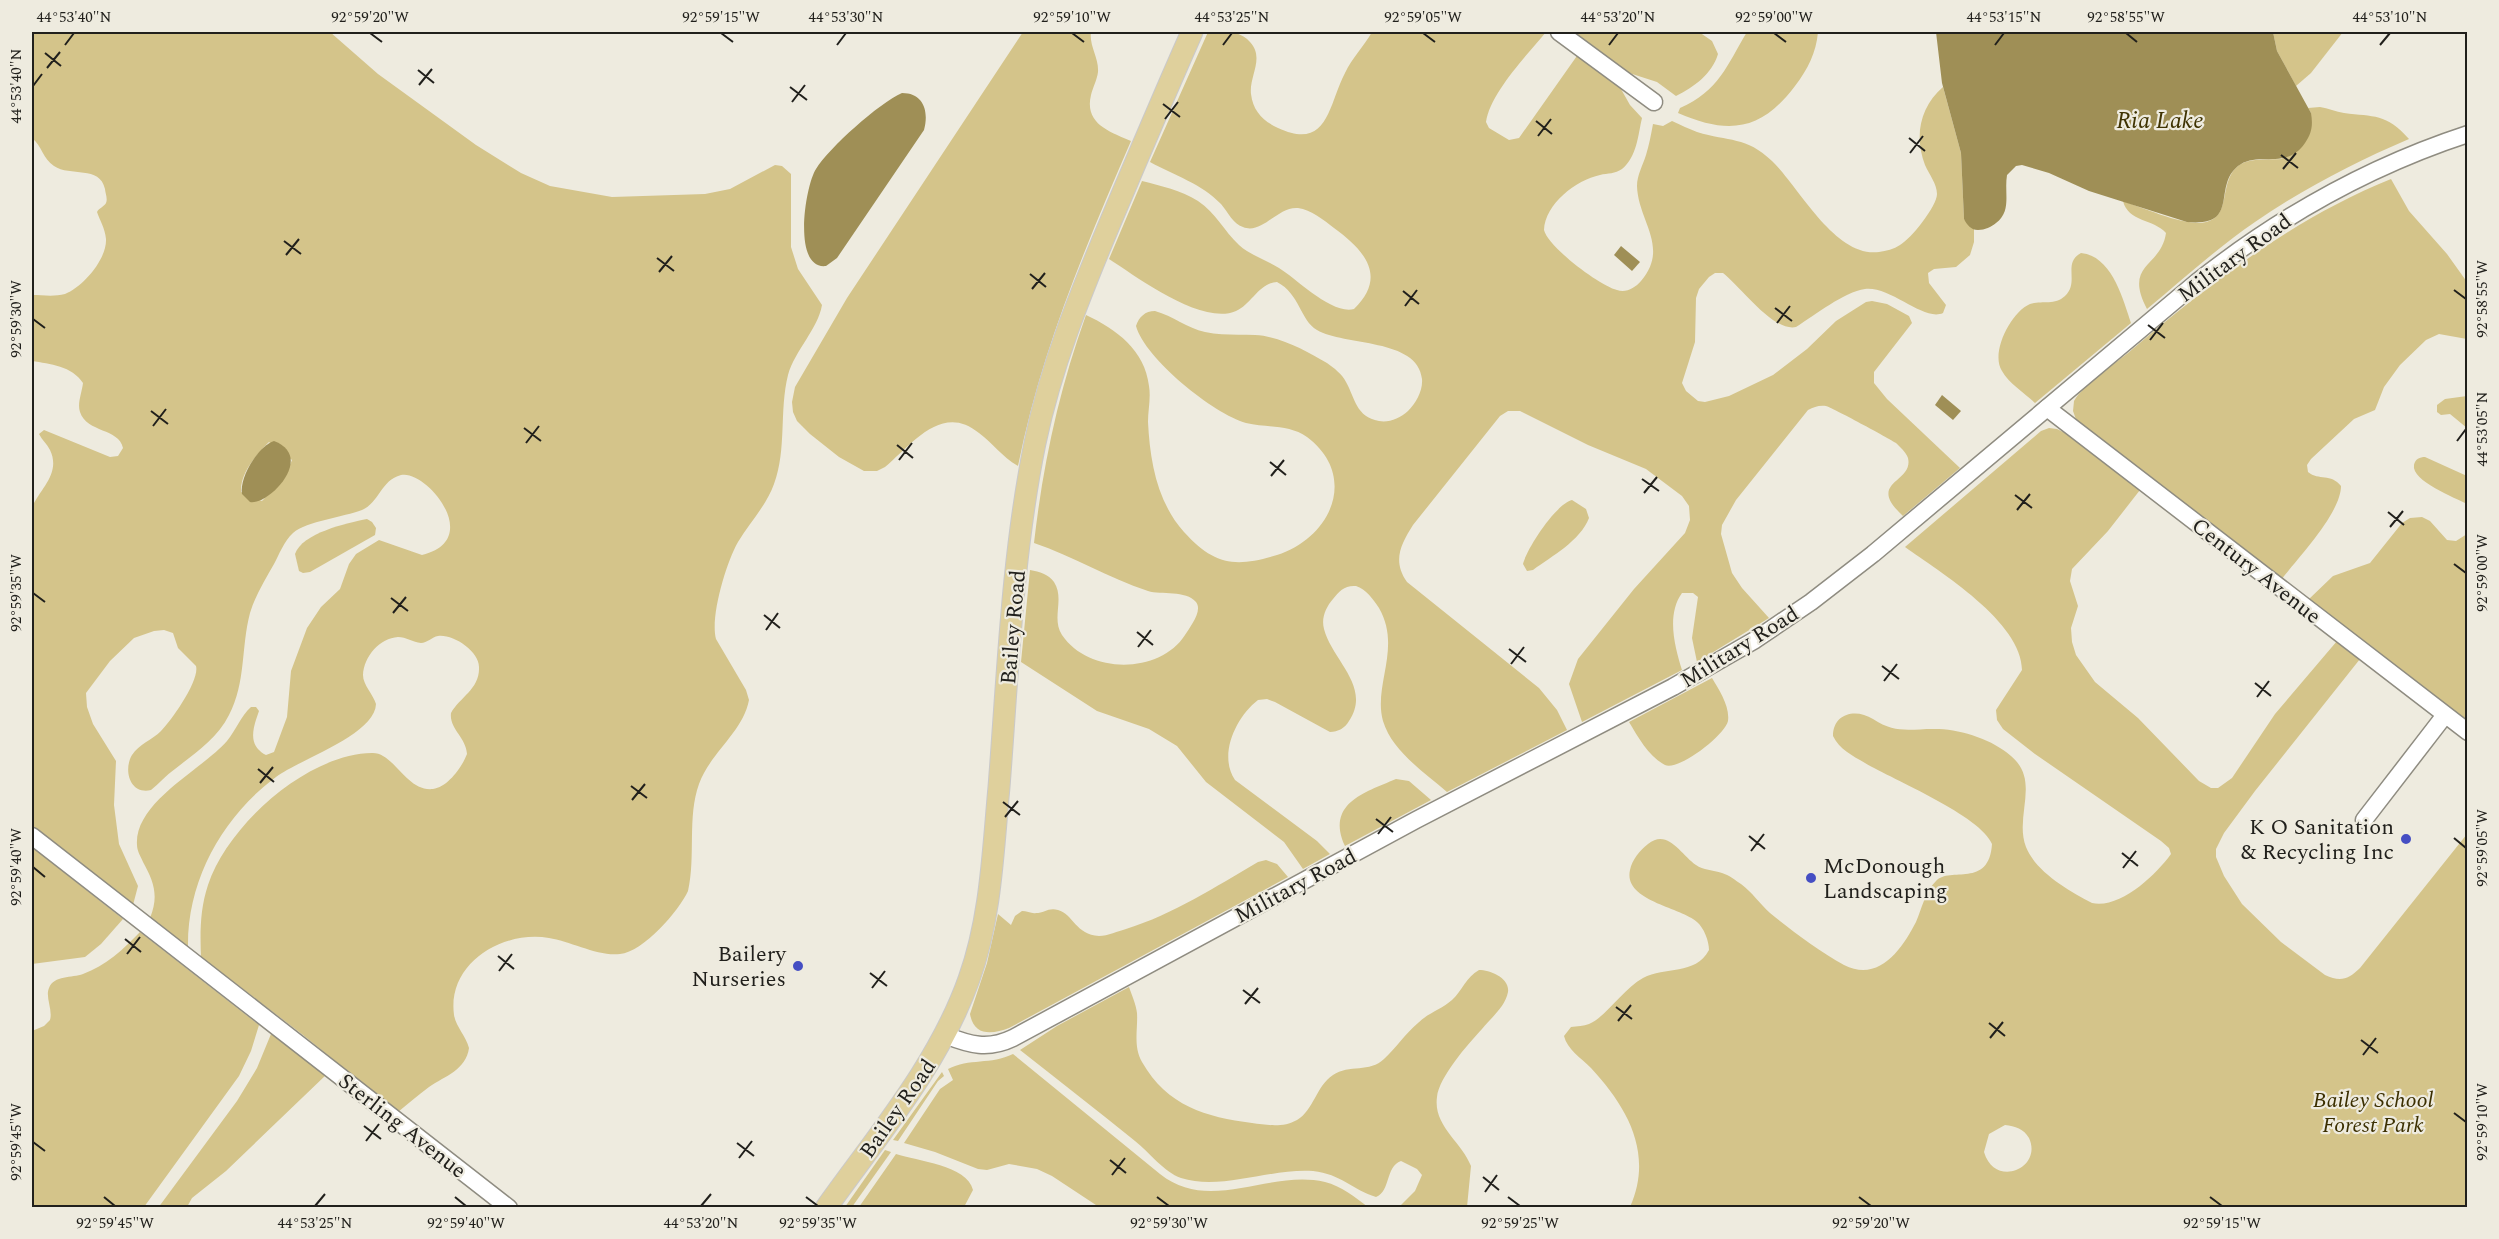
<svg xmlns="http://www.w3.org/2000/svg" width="2499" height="1239" viewBox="0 0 2499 1239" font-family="Spectral,serif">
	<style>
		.green { fill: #d4c48a; fill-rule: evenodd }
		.water { fill: #9f8f56 }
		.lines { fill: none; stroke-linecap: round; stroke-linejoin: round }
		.minor-casing { stroke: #8f8c81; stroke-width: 19 }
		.major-casing { stroke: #cac9c9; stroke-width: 23 }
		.minor { stroke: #fff; stroke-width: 16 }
		.major { stroke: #dfd09c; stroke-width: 21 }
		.ticks { fill: none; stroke: #21201c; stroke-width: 2 }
		.poi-dot { fill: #454ec3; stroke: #eeebdf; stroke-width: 2 }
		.labels { text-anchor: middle; stroke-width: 4.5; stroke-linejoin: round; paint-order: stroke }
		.street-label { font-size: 22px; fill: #21201c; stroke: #eeebdf }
		.poi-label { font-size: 22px; fill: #21201c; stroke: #eeebdf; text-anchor: end }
		.park-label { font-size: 22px; font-style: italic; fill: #3b2f00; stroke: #eeebdf }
		.water-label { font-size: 24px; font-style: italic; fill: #3f3302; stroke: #eeebdf }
		.neatline { fill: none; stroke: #21201c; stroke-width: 2 }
		.ticks-label { font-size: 15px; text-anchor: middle; fill: #21201c }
	</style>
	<rect width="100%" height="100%" fill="#eeebdf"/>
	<g class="green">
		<path d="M32 32H330L378 74 476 145 521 173 550 186 612 197 705 194 730 189 775 165 782 166 791 174V247L798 269 822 305C818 329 795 350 788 375 779 411 787 449 774 484 766 506 750 522 738 542 726 563 710 617 716 639L746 690 749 700C743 732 710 753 699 784 687 817 696 856 688 891 679 911 643 952 620 954 599 957 570 941 549 938 503 930 447 963 454 1015 456 1027 466 1036 469 1048 466 1070 445 1076 429 1087 418 1095 408 1104 398 1112L303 1035 201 957C200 933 200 909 208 885 228 825 307 754 372 753 394 752 406 792 433 789 448 787 462 767 467 754 466 737 449 729 451 713 460 697 480 689 479 667 479 651 453 634 438 636 432 637 427 643 421 643 413 642 406 637 398 637 380 638 364 656 363 675 363 685 373 694 376 704 375 735 300 759 276 777 222 817 187 881 188 947L150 918C159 896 154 882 143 862 141 857 137 851 137 845 134 802 203 769 227 741 236 730 241 716 251 707H256L259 711C253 728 247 745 266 755L274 752 287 717 291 671 307 628 321 607 340 589 349 564 356 554 379 540 422 555C485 540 426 469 401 475 381 480 379 503 362 510 344 517 307 521 293 533 284 541 279 555 274 564 265 580 255 596 250 613 241 647 246 683 229 715 217 739 195 753 175 769 166 775 159 784 151 790 130 795 123 770 132 755 139 744 152 740 161 731 172 720 200 680 196 666L178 648 173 633 164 630 154 631 134 638 110 661 86 693 87 707 93 724 116 761 114 805 119 844 138 886 133 905 32 825V507C41 488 61 473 50 450 47 444 42 440 39 434L44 430 110 457 118 456 123 448C119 428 87 433 80 412 77 404 82 392 83 383 72 366 50 364 32 361V295C42 295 54 297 65 294 83 287 107 259 106 239 105 228 100 221 97 212 99 208 105 206 106 203 108 199 105 192 105 189 100 165 70 177 54 166 43 159 42 146 32 138ZM269 442 292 460 285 477 262 501 241 492C240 473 256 455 269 442Z"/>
		<path d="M1023 32H1091C1089 46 1099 58 1098 72 1097 80 1093 87 1091 95 1084 124 1110 132 1131 141 1085 248 1041 351 1018 466 1001 456 994 444 979 433 942 402 911 445 885 467L877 471H864L839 457 810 434 797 421 793 412 792 402 795 387 847 298Z"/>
		<path d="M1208 32C1223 32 1239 29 1250 42 1265 58 1249 76 1251 94 1253 111 1263 121 1278 128 1328 151 1328 106 1345 73 1352 58 1364 46 1372 32H1546C1528 54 1490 93 1486 122L1489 128 1509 140 1519 138 1579 53 1617 82 1630 105 1642 118C1638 135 1637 157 1622 169 1615 174 1608 173 1600 175 1576 180 1545 204 1544 230 1548 247 1600 286 1617 290 1626 293 1635 288 1641 281 1670 247 1638 221 1637 186 1637 175 1643 165 1646 155 1649 145 1651 135 1653 124L1663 126 1672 121C1681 125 1689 129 1697 132 1729 142 1746 136 1772 161 1799 187 1835 258 1879 252 1886 251 1894 249 1900 245 1911 239 1937 206 1937 194 1937 184 1929 174 1925 165 1914 136 1920 107 1943 87L1961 153 1964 219 1974 229V242L1970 255 1956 267 1934 269 1928 273 1929 283 1946 305 1943 313C1924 322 1891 286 1865 289 1844 292 1815 315 1796 327 1773 332 1741 287 1723 273H1715L1709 277 1699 289 1696 298 1695 342 1682 383 1686 391 1698 401 1705 402 1729 396 1773 375 1807 349 1836 321 1866 302 1872 301 1887 304 1909 316 1912 323 1874 372V383L1887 399 1960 468 1903 516C1865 481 1914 483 1908 458 1906 452 1900 447 1896 443 1890 439 1831 407 1826 406 1819 405 1814 407 1808 410L1736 500 1722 525 1721 534 1732 573 1742 588 1769 618 1697 662 1692 638 1698 597 1693 593H1682C1666 615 1675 647 1682 670L1582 722 1569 684 1578 659 1634 589 1685 533 1690 520 1689 506 1682 496 1646 469 1588 445 1520 411H1508L1500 416 1413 525C1401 544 1392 561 1407 582L1539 688 1557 710 1567 730 1447 792C1424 772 1392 751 1383 721 1373 685 1402 648 1379 608 1373 599 1366 589 1356 586 1345 585 1339 591 1333 599 1326 607 1321 618 1324 629 1332 660 1372 687 1349 721 1345 728 1338 732 1330 732L1275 702 1267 699 1258 700C1236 717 1218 755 1235 780L1317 841 1330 854 1303 869 1284 842 1206 782 1177 746 1149 729 1097 711 1021 662 1030 570C1040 572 1048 574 1054 582 1065 599 1051 618 1062 635 1089 675 1160 674 1185 635 1190 627 1203 611 1196 602 1186 590 1161 595 1148 591 1108 578 1073 556 1034 543 1043 464 1059 390 1086 315 1116 329 1145 350 1149 386 1151 398 1148 410 1148 422 1150 461 1157 502 1184 532 1214 565 1235 568 1277 555 1331 538 1359 476 1307 437 1289 424 1267 428 1246 423 1214 414 1145 359 1136 326 1139 317 1145 311 1155 311 1173 316 1187 328 1205 332 1222 336 1238 334 1255 335 1279 336 1307 351 1327 363 1334 368 1342 374 1346 382 1355 398 1356 417 1379 421 1389 423 1400 418 1408 411 1416 403 1423 391 1422 379 1418 338 1344 346 1317 330 1300 320 1300 294 1277 282 1259 283 1251 305 1236 311 1202 326 1137 277 1109 259L1142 181C1161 186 1181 190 1198 201 1216 213 1224 231 1239 245 1250 255 1266 260 1279 268 1297 279 1332 315 1354 309 1388 276 1364 250 1334 228 1324 220 1311 210 1298 208 1278 206 1262 235 1243 227 1233 224 1228 212 1221 204 1202 184 1174 175 1150 162Z"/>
		<path d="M1572 32H1699L1712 41 1718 54C1712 74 1694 87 1676 96L1657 82 1623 71Z"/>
		<path d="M1747 32H1818C1816 53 1808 69 1795 86 1761 131 1729 135 1678 113L1680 108C1719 91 1727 65 1747 32Z"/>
		<path d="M2273 32H2343L2311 73 2296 86 2277 51Z"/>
		<path d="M2320 107C2328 108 2336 112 2344 113 2374 117 2386 113 2409 139 2355 162 2303 189 2255 222 2217 248 2182 280 2147 309 2123 263 2161 268 2166 233 2154 219 2128 222 2123 201 2144 208 2177 223 2199 223 2236 221 2215 180 2241 164 2252 158 2269 160 2282 159L2311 113 2308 108Z"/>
		<path d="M2391 179 2409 211 2447 254 2467 282V339L2439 334 2426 340 2400 365 2384 387 2375 410 2354 419 2311 459 2307 465 2308 472C2319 481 2331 473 2341 486 2341 513 2298 558 2281 580L2077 422 2073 411 2074 401C2083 385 2113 365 2128 353 2209 284 2292 219 2391 179Z"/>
		<path d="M2081 253C2112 256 2123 299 2131 323L2035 403C2025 393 2009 384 2002 371 1990 353 2011 312 2030 304 2042 300 2054 306 2065 296 2080 282 2062 263 2081 253Z"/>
		<path d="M2467 396V428L2450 414 2441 415 2437 412V405L2445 399Z"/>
		<path d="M2049 428 2057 429 2067 434 2140 490 2108 531 2072 569 2070 581 2078 606 2071 628 2072 642 2076 655 2095 682 2138 718 2199 781 2211 788H2218L2232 778 2275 714 2337 641 2360 659 2255 791 2224 833 2216 849V857L2224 876 2242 904 2281 942 2325 975C2340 982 2348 980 2360 968L2467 834V1207H1630C1654 1153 1627 1107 1591 1068 1581 1058 1567 1049 1564 1036L1571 1027C1577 1026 1584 1026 1589 1024 1606 1017 1623 989 1643 978 1665 966 1695 976 1709 950 1709 941 1704 928 1697 922 1680 907 1623 901 1630 870 1632 860 1640 850 1648 844 1668 828 1681 855 1696 865 1703 870 1713 870 1722 873 1729 875 1735 880 1741 884 1752 892 1760 904 1770 913 1792 931 1819 951 1844 965 1879 983 1902 949 1916 922 1922 908 1925 892 1936 881 1950 866 1989 889 1992 844 1981 816 1894 780 1865 763 1853 756 1839 749 1833 736 1833 713 1856 708 1873 719 1897 735 1912 728 1939 729 1963 730 1993 740 2011 756 2041 781 2014 816 2026 847 2036 872 2069 891 2092 903 2120 909 2155 876 2171 854L2169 848 2161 841 2035 754 2003 729 1997 720 1996 710 2022 670C2022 622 1940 572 1905 547L2041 431ZM2005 1125C2015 1126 2024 1129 2029 1138 2043 1168 1995 1189 1984 1152L1989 1134Z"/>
		<path d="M2425 457 2467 476V504C2456 498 2411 481 2414 465 2415 459 2420 457 2425 457Z"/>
		<path d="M1572 500 1586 509 1589 518C1580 541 1552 556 1533 570L1527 571 1523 564C1527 548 1556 504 1572 500Z"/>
		<path d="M2422 517 2430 521 2447 540 2456 541 2467 534V723L2308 600 2333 576 2370 563 2402 523 2410 518Z"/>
		<path d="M367 519 372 522 376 528 375 535 310 572 303 573 299 571 295 554C302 533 347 523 367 519Z"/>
		<path d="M1712 678C1719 690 1730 706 1728 721 1725 735 1679 771 1665 765 1649 757 1638 737 1629 722Z"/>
		<path d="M1396 779 1409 781 1431 800 1345 846C1326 804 1363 793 1396 779Z"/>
		<path d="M32 847 123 919 101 944 85 957 32 964Z"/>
		<path d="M1266 860 1277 864 1288 877 1009 1028C993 1034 974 1037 970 1014L987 963 998 914 1011 925 1015 916 1022 911C1027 911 1032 914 1036 913 1044 913 1049 907 1058 910 1073 914 1076 935 1099 936 1108 936 1118 931 1126 929 1174 914 1215 887 1258 862Z"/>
		<path d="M140 932 259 1025 251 1051 239 1076 144 1207H32V1031L44 1026 50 1020C53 1010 45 997 49 988 54 975 72 978 83 974 105 966 124 949 140 932Z"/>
		<path d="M1479 970C1490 970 1510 978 1508 992 1505 1007 1491 1018 1482 1029 1468 1044 1439 1077 1437 1097 1433 1126 1462 1142 1471 1166L1467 1207H1399L1415 1191 1422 1175 1417 1169 1401 1161C1385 1167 1391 1191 1376 1197 1353 1190 1341 1174 1313 1171 1270 1168 1221 1191 1181 1178 1164 1172 1149 1152 1135 1141 1097 1110 1058 1080 1020 1050L1057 1026 1129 987C1132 996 1136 1004 1137 1013 1138 1030 1133 1046 1142 1062 1167 1106 1206 1117 1252 1123 1267 1125 1283 1128 1297 1120 1314 1110 1316 1086 1333 1075 1349 1064 1370 1073 1384 1059 1396 1048 1405 1034 1418 1023 1428 1013 1442 1009 1452 1000 1462 991 1466 977 1479 970Z"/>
		<path d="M271 1034 327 1074 226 1171 192 1198 187 1207 158 1208 237 1101 257 1068Z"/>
		<path d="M1013 1054 1160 1174C1210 1214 1269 1169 1325 1182 1341 1186 1355 1197 1368 1207H1099L1052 1176 1037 1169 1009 1164 987 1170 978 1169 935 1152 904 1143 940 1089 953 1080 948 1069C969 1058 991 1065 1013 1054Z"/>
		<path d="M942 1072 944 1076 938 1081 898 1141 893 1140Z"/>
		<path d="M885 1150 891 1152 852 1207H845Z"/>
		<path d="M896 1154C917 1161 967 1165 973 1190L964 1207H859Z"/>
	</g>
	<g class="water">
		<path d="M1936 32H2273L2277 51 2311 113C2313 125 2312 133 2305 143 2286 171 2258 150 2238 166 2212 187 2241 227 2187 222L2089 191 2049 173 2022 165 2016 166 2007 175C2004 193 2012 211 1996 223 1991 227 1985 230 1978 230 1971 230 1967 225 1964 219L1961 153 1942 83Z"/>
		<path d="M902 93C924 93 929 112 924 130L837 258 826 266C792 270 805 186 816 169 829 148 879 103 902 93Z"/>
		<path d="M1621 246 1640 262 1632 271 1614 255Z"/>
		<path d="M1942 395 1961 411 1953 420 1935 405Z"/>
		<path d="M274 441C316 457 268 506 250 502L242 494C239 478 258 446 274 441Z"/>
	</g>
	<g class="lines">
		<defs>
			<g id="minor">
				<path d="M1559 32 1654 102"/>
				<path d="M2047 408 2468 732"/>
				<path d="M2364 820 2445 715"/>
				<path d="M32 836 509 1208"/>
				<path d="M945 1035C970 1045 988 1050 1013 1038L1416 820 1673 687 1755 640 1811 602 1873 554 2197 282C2279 217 2367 167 2468 134"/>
			</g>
			<path id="major" d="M826 1208C878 1135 939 1064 969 979 991 918 993 851 999 787 1008 672 1012 556 1035 443 1051 366 1080 295 1110 223 1137 159 1164 95 1192 32"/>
		</defs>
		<use href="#minor" class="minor-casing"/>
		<use href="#major" class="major-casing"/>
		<use href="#minor" class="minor"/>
		<use href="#major" class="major"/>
	</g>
	<path class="ticks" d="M370 33 382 42M721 33 733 42M1072 33 1084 42M1423 33 1435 42M1774 33 1786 42M2126 33 2137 42M65 45 74 33M837 45 846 33M1223 45 1232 33M1609 45 1618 33M1995 45 2004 33M2380 45 2390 33M45 53 61 66M47 68 60 52M418 70 434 83M419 85 432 69M33 86 42 74M790 87 807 100M792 102 805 85M1163 104 1180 117M1165 119 1178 102M1536 121 1552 134M1538 136 1551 119M1909 138 1925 151M1910 153 1923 136M2281 155 2298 168M2283 169 2296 153M284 241 301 254M286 255 299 239M657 258 674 271M659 272 672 256M1030 274 1046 287M1032 289 1045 273M2454 290 2466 299M1403 291 1419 304M1405 306 1417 290M1775 308 1792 321M33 319 45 328M1777 323 1790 306M2148 325 2165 338M2150 340 2163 323M151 411 168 424M153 426 166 409M524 428 541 441M2457 441 2466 429M526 443 539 426M897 445 913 458M899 460 912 443M1270 462 1286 475M1271 476 1284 460M1642 479 1659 491M1644 493 1657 477M2015 495 2032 508M2017 510 2030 494M2388 512 2404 525M2390 527 2403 511M2454 564 2466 573M33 593 45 602M391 598 408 611M393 613 406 597M764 615 780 628M766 630 778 613M1137 632 1153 645M1138 647 1151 630M1509 649 1526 662M1511 664 1524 647M1882 666 1899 679M1884 681 1897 664M2255 683 2271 696M2257 697 2269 681M258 769 274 782M260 783 273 767M631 786 647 798M632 800 645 784M1003 802 1020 815M1005 817 1018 801M1376 819 1393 832M1378 834 1391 817M1749 836 1765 849M2454 838 2466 848M1751 851 1764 834M2122 853 2138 866M33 867 45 877M2123 868 2136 851M125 939 141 952M127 954 140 937M498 956 514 969M499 971 512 954M870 973 887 986M872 988 885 971M1243 990 1260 1003M1245 1004 1258 988M1616 1007 1632 1019M1618 1021 1631 1005M1989 1023 2005 1036M1990 1038 2003 1022M2361 1040 2378 1053M2363 1055 2376 1038M2454 1113 2466 1122M364 1126 381 1139M366 1141 379 1124M33 1142 45 1151M737 1143 754 1156M739 1158 752 1141M1110 1160 1126 1173M1112 1175 1125 1158M1483 1177 1499 1190M1485 1192 1497 1175M104 1197 115 1206M455 1197 466 1206M806 1197 818 1206M1157 1197 1169 1206M1508 1197 1520 1206M1859 1197 1871 1206M2210 1197 2222 1206M315 1206 325 1194M701 1206 711 1194"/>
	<g class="poi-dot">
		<circle cx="2406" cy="839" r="6"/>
		<circle cx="1811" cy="878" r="6"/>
		<circle cx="798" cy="966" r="6"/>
	</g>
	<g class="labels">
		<g class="street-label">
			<text transform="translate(2234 257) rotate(-36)" y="8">Military Road</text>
			<text transform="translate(2257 570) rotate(38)" y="8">Century Avenue</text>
			<text transform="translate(1012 627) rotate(-85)" y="8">Bailey Road</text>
			<text transform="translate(1739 646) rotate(-32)" y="8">Military Road</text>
			<text transform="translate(1295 885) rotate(-28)" y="8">Military Road</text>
			<text transform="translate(897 1108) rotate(-55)" y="8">Bailey Road</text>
			<text transform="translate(403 1125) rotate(38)" y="8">Sterling Avenue</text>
		</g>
		<g class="poi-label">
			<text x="2394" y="834">K O Sanitation<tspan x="2394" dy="25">&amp; Recycling Inc</tspan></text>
			<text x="1823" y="873" text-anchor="start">McDonough<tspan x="1823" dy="25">Landscaping</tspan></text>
			<text x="786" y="961">Bailery<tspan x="786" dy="25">Nurseries</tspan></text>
		</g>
		<g class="park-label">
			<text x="2373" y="1107">Bailey School<tspan x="2373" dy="25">Forest Park</tspan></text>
		</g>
		<g class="water-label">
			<text x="2160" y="128">Ria Lake</text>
		</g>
	</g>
	<rect width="2499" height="1239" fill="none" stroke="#eeebdf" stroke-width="66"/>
	<rect x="33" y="33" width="2433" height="1173" class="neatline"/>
	<g class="ticks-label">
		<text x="74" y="22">44°53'40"N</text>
		<text x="370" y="22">92°59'20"W</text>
		<text x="721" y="22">92°59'15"W</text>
		<text x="846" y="22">44°53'30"N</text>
		<text x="1072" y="22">92°59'10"W</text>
		<text x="1232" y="22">44°53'25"N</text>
		<text x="1423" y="22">92°59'05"W</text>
		<text x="1618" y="22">44°53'20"N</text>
		<text x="1774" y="22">92°59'00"W</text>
		<text x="2004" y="22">44°53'15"N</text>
		<text x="2126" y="22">92°58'55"W</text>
		<text x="2390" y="22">44°53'10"N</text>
		<text transform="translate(16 86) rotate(-90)" y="5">44°53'40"N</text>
		<text transform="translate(2482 299) rotate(-90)" y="5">92°58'55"W</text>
		<text transform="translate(16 319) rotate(-90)" y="5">92°59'30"W</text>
		<text transform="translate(2482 429) rotate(-90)" y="5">44°53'05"N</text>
		<text transform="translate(2482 573) rotate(-90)" y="5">92°59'00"W</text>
		<text transform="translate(16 593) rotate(-90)" y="5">92°59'35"W</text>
		<text transform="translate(2482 848) rotate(-90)" y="5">92°59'05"W</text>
		<text transform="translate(16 867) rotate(-90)" y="5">92°59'40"W</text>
		<text transform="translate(2482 1122) rotate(-90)" y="5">92°59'10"W</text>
		<text transform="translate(16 1142) rotate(-90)" y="5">92°59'45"W</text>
		<text x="115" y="1228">92°59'45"W</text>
		<text x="315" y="1228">44°53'25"N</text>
		<text x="466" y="1228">92°59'40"W</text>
		<text x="701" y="1228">44°53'20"N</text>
		<text x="818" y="1228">92°59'35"W</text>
		<text x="1169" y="1228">92°59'30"W</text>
		<text x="1520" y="1228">92°59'25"W</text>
		<text x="1871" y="1228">92°59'20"W</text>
		<text x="2222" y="1228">92°59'15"W</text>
	</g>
</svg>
